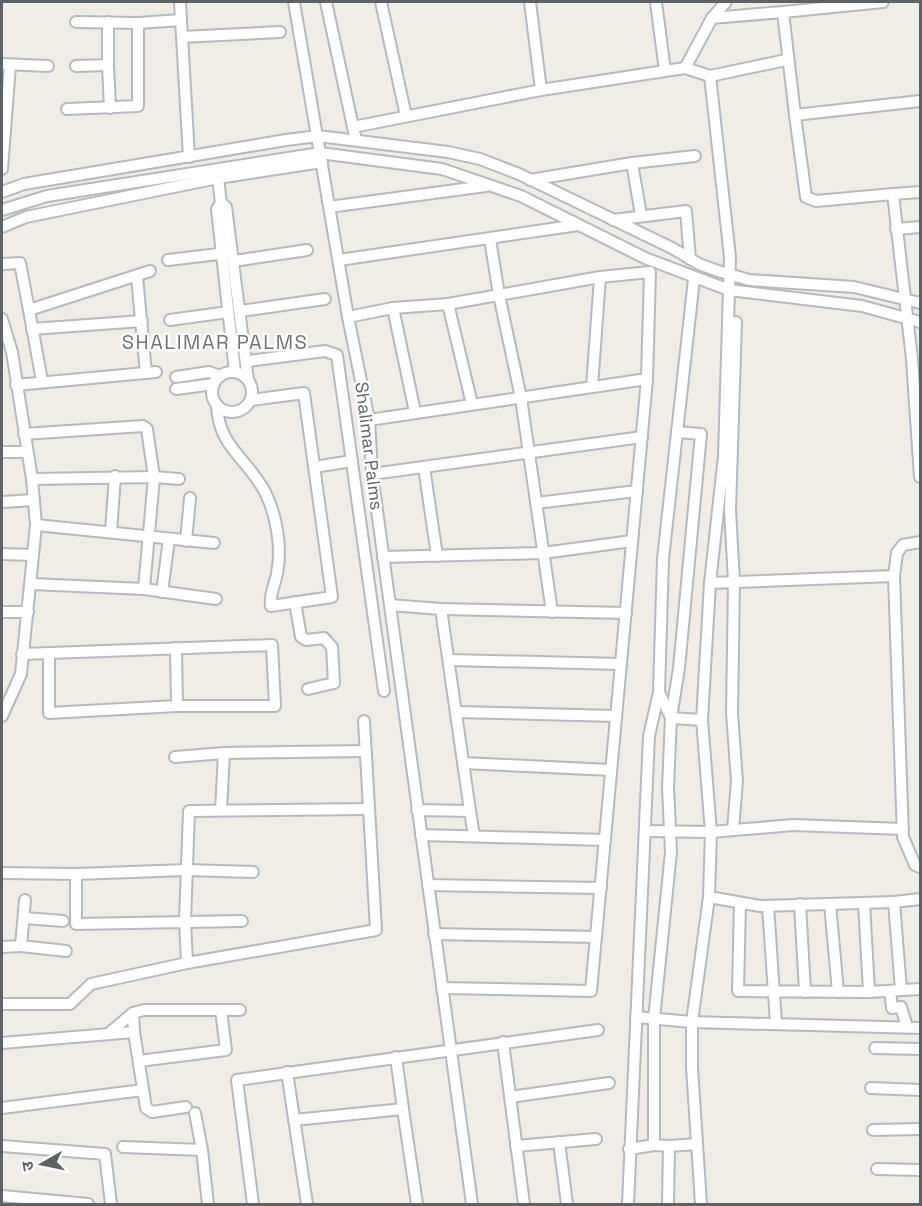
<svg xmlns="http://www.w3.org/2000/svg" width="922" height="1206" viewBox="0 0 922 1206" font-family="'Space Grotesk','Noto Sans Devanagari',sans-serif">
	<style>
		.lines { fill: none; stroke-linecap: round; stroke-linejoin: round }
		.street-casing { stroke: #b6b9bd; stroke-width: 14 }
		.street { stroke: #fff; stroke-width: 10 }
		.labels { text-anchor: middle; stroke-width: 5; stroke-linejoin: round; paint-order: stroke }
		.street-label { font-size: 18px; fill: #5d6266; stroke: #fff }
		.neighbourhood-label { font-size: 20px; letter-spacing: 1.5px; fill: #6e7478; stroke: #fff }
	</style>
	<rect width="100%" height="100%" fill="#f0ede6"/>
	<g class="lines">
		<defs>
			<g id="street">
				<path d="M180 2 189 157"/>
				<path d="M294 2 348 317 369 420 372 474 472 1204"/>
				<path d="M326 2 353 127"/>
				<path d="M381 2 406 116"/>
				<path d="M530 2 541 90"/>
				<path d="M712 18 783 12"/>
				<path d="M76 22 138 23 181 20"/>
				<path d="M108 22V65"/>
				<path d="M182 37 280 32"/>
				<path d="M2 64 48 66"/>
				<path d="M76 66 108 65 110 108"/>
				<path d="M685 68 712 18 726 2"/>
				<path d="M665 71 685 68 710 76 786 60"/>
				<path d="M67 109 138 106V23"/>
				<path d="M795 115 783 12 883 2"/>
				<path d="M356 140 353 127 541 90 665 71 656 2"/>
				<path d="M632 163 695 156"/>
				<path d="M2 169 10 65"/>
				<path d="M218 178 221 203 217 209 235 372"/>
				<path d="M530 180 632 163 641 215"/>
				<path d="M2 192 24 184 286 140 318 136 448 152 480 159 519 174 672 248 699 264 718 271 749 280 854 287 920 303"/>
				<path d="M920 192 893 194 912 359 920 477"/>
				<path d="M893 194 816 201 806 197 795 115 920 101"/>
				<path d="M221 203 226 207 248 380"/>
				<path d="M329 207 486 186"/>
				<path d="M2 210 47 196 320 153 442 169 521 196 645 258 729 290 862 306 920 322"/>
				<path d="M613 220 686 211 690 259"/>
				<path d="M2 227 26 217 218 178 322 162"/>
				<path d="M896 229 920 227"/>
				<path d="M490 239 499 295 521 398 552 612"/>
				<path d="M168 260 227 253"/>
				<path d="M339 260 578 225"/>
				<path d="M234 261 307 250"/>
				<path d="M2 264 20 263 29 310"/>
				<path d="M137 277 146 373"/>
				<path d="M393 308 415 412"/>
				<path d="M241 311 325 299"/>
				<path d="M348 317 393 308 448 304 472 404"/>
				<path d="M2 319 12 352 32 479 36 525 21 674 2 716"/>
				<path d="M170 320 228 312"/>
				<path d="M32 329 142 321"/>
				<path d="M248 361 325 351 337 355 384 691"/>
				<circle cx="232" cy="392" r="20"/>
				<path d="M176 377 209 372 220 376"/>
				<path d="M42 381 29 310 150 271"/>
				<path d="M16 385 156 372"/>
				<path d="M592 387 600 277"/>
				<path d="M176 389 214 384"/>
				<path d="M217 405C218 447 248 459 265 492 277 516 282 548 277 574 275 584 269 595 271 606L332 597 304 393 251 400"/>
				<path d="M369 420 647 379"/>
				<path d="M24 434 143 426 147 429 154 477 179 479"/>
				<path d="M2 452H27"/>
				<path d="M314 467 352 461"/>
				<path d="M424 467 437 556"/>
				<path d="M372 474 642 437"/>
				<path d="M2 502 34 500"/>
				<path d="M536 503 637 491"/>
				<path d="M36 525 214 543"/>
				<path d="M111 532 115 476"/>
				<path d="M186 541 190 498"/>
				<path d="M920 542 903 545 897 553 894 576 903 837 915 865 920 867"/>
				<path d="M2 554 33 555"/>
				<path d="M383 557 543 553 632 541"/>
				<path d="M710 583 894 576"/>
				<path d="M32 584 144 589 154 477 32 479"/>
				<path d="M144 589 216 599"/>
				<path d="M162 592 169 539"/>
				<path d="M295 602 301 637 306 640 324 638 332 647 334 683 308 689"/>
				<path d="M390 605 441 609 470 811"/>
				<path d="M441 609 626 613"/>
				<path d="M2 612H28"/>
				<path d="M22 654 272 645 275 706H177"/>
				<path d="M49 655V713L177 706 176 648"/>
				<path d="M449 660 621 664"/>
				<path d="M659 692 671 718 702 720"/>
				<path d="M456 712 616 716"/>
				<path d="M175 757 224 753"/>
				<path d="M463 763 611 770"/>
				<path d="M221 810 224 753 366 751"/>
				<path d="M417 810 470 811 474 836"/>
				<path d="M733 830 737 781 732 713 734 581 730 510 736 322"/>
				<path d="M645 831 711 832 793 825 903 829"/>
				<path d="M421 835 605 840"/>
				<path d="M2 873 76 874V924L242 921"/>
				<path d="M76 874 187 870 253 872"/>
				<path d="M428 885 601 888"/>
				<path d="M709 897 760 906 894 902 901 990"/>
				<path d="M894 902 920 899"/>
				<path d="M740 903 738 991 869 992 864 903"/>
				<path d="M800 904 805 992"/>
				<path d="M830 904 838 992"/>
				<path d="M768 906 776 1023"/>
				<path d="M25 918 63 921"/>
				<path d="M434 934 596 937"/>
				<path d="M21 946 66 951"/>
				<path d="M2 947 21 946 25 900"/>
				<path d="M187 963 185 921 189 811 369 809"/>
				<path d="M442 988 591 991 647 379 650 272 600 277 448 304"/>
				<path d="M890 991 892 1008 901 1007 907 1027"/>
				<path d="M869 992 920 989"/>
				<path d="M2 1004H70L91 984 187 963 376 930 364 721"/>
				<path d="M221 1010H240"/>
				<path d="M636 1017 692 1022 920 1028"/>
				<path d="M134 1032 146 1108 152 1112 186 1107"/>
				<path d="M108 1034 133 1013"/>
				<path d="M503 1042 524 1204"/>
				<path d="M2 1043 134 1032 133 1013 144 1010H221L226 1050 139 1061"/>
				<path d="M875 1048 920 1049"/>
				<path d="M287 1072 307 1204"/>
				<path d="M871 1088 920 1090"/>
				<path d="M510 1097 609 1083"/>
				<path d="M2 1108 143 1090"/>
				<path d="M403 1109 417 1204"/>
				<path d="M195 1113 202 1150 208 1204"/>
				<path d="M294 1120 403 1109 396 1057"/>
				<path d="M873 1130 920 1129"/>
				<path d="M559 1142 567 1204"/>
				<path d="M2 1146 105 1154 111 1204"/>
				<path d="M516 1146 596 1139"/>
				<path d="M669 1146 697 1144"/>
				<path d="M123 1147 202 1150"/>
				<path d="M629 1149 654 1145"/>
				<path d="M877 1169 920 1170"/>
				<path d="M2 1196 88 1204"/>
				<path d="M253 1204 237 1080 598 1030"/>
				<path d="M628 1204 649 736 659 692 663 559 694 279"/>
				<path d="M668 1204 669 1146 654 1145V1019L671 852 668 787 671 718 679 668 701 434 677 432"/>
				<path d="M701 1204 692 1067V1022L709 897 711 832 702 720 710 583 724 456 730 257 710 76"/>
			</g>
		</defs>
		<use href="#street" class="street-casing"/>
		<use href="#street" class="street"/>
	</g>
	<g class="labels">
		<g class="street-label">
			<text transform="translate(369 446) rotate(83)" y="6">Shalimar Palms</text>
		</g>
		<g class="neighbourhood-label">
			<text x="215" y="349">SHALIMAR PALMS</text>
		</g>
	</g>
	<rect width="922" height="1206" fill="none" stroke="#5d6266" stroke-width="6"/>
	<g transform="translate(42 1164) rotate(261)" stroke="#ffffff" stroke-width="4.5" paint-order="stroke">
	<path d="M0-4.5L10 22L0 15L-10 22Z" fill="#5d6266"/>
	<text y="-9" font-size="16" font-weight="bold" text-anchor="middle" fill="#5d6266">उ</text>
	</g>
</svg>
